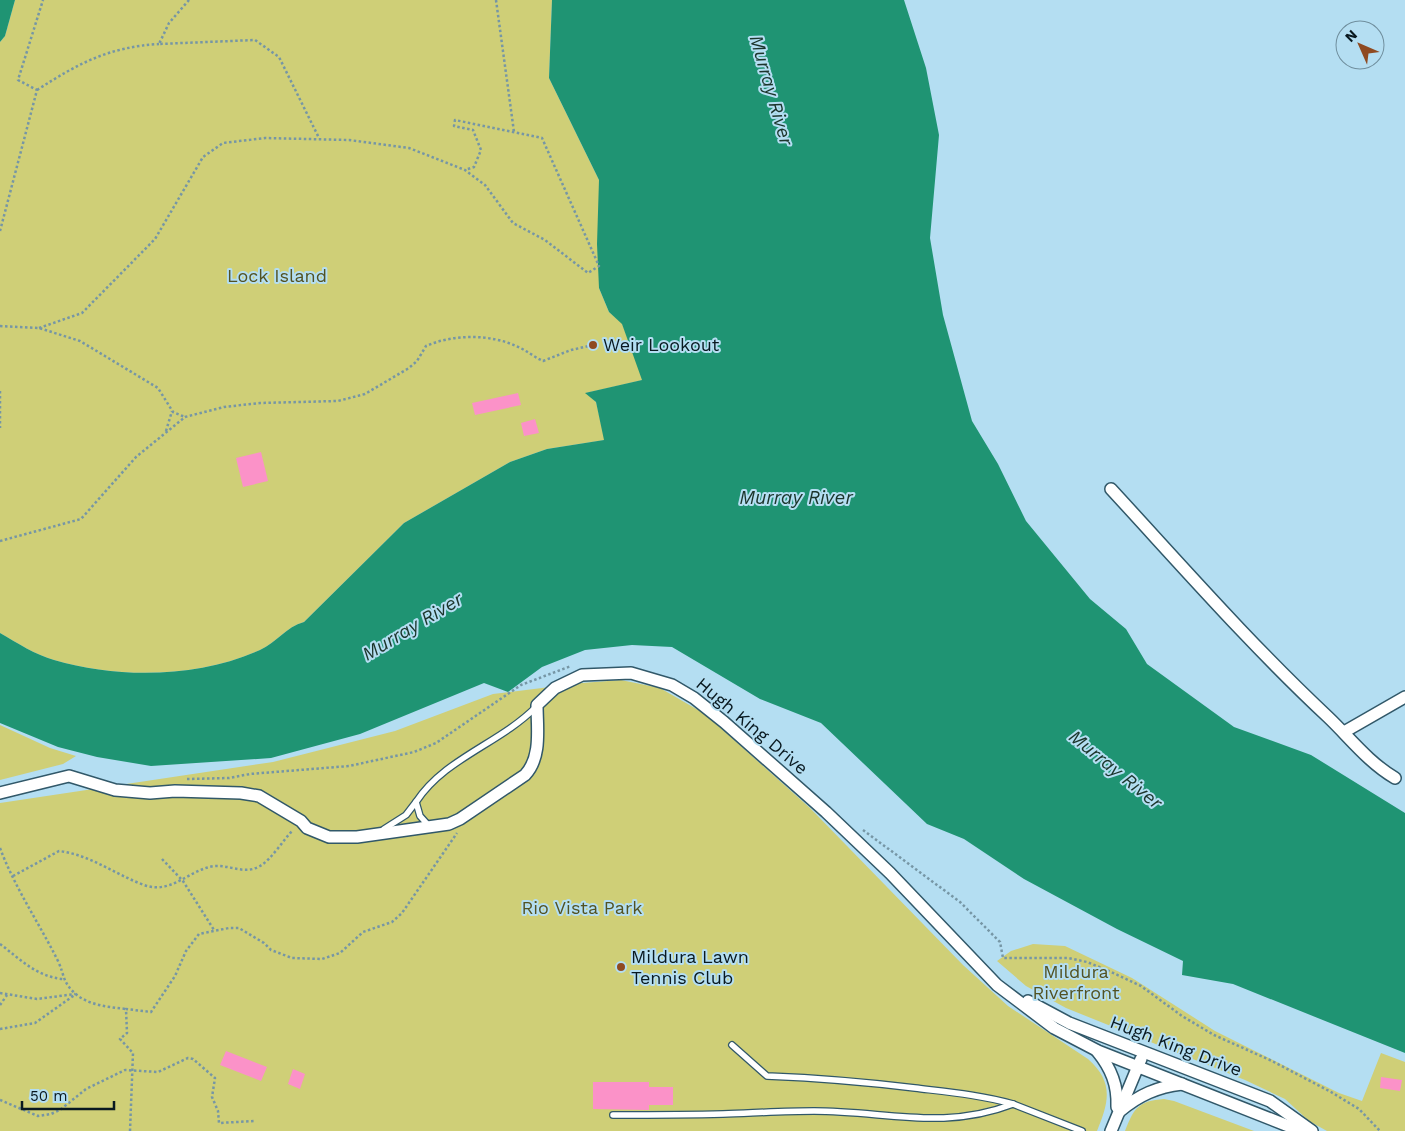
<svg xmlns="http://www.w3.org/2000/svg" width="1405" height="1131" viewBox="0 0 1405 1131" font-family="'Work Sans',sans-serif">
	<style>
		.green { fill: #cfcf77 }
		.water { fill: #1f9473 }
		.building { fill: #fb92c8 }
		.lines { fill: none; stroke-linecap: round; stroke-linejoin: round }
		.service-casing { stroke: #315869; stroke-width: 8 }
		.minor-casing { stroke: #315869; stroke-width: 14 }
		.path { stroke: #7696a5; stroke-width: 2.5; stroke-dasharray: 2.5 2.5; stroke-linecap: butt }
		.service { stroke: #fff; stroke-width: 5.5 }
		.minor { stroke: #fff; stroke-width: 11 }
		.poi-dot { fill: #8f4a21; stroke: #b4def2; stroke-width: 2 }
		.labels { text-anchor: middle; stroke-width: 4; stroke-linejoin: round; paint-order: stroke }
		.park-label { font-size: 18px; fill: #525222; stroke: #b4def2 }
		.poi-label { font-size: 18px; fill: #091920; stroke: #b4def2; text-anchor: start }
		.street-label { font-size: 18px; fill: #091920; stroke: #b4def2 }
		.water-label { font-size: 19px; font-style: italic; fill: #1c342b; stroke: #b4def2 }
	</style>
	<rect width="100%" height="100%" fill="#b4def2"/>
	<g class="green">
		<path d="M15 0H552L549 78 599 180V288L609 312 622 323 643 380 586 393 596 402 605 440 547 449 510 462 404 523 304 622C286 627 277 642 260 650 198 678 119 679 54 660 36 655 17 643 0 633V42L5 36Z"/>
		<path d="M621 680 660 688 705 714 810 808 963 965 1008 1006 1088 1059C1114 1082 1109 1102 1097 1131H0V803L273 762 395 731 493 694 582 683Z"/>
		<path d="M0 725 50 748 76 756 63 764 0 780Z"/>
		<path d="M1033 944 1065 946 1132 978 1215 1031 1339 1093 1362 1101 1381 1053 1405 1062V1131H1327L1309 1121 1285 1099 1245 1080 1066 1008 1026 986 997 961 1011 951Z"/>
		<path d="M1164 1099 1174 1101 1254 1131H1125C1134 1108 1138 1101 1164 1099Z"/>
	</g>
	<g class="water">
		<path d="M0 0H15L5 36 0 42Z"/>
		<path d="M552 0H904L926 68 939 135 930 238 943 315 972 421 998 464 1026 521 1090 599 1126 629 1147 664 1234 727 1311 755 1405 813V1053L1233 984 1182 975 1183 961 1117 929 1024 879 964 839 927 824 821 723 760 699 672 647 632 645 585 650 542 667 508 692 484 683 360 734 271 758 151 766 97 757 58 747 0 723V633C17 643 36 655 54 660 119 679 198 678 260 650 277 642 286 627 304 622L404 523 510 462 547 449 604 440 596 402 585 393 642 380 622 324 609 312 599 288 597 244 599 180 549 78Z"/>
	</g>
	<g class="building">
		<path d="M518 393 521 405 475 415 472 403Z"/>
		<path d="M535 419 539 433 524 436 521 423Z"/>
		<path d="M261 452 268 481 243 487 236 458Z"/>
		<path d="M226 1051 267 1067 261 1081 220 1065Z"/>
		<path d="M293 1069 305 1074 300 1089 288 1084Z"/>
		<path d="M1381 1077 1402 1080 1400 1091 1380 1088Z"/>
		<path d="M593 1082H649V1087H673V1105H649V1110L593 1109Z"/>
	</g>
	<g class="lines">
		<defs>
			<g id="service">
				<path d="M429 826 420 816 416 802C445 758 499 744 536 707"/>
				<path d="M384 829 406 815 416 802"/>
				<path d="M732 1045 767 1076C817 1078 866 1082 915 1088 948 1092 981 1095 1013 1104"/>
				<path d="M613 1115C649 1115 686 1115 723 1114 753 1113 784 1111 814 1111 886 1111 943 1131 1013 1104L1082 1131"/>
			</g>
			<g id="minor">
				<path d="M1111 489C1182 566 1251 645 1328 717 1350 738 1368 762 1395 778"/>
				<path d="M1344 732 1405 697"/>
				<path d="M0 793 69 776 115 790 150 793 175 791 241 793 259 796 301 821 307 828 329 837H357L449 824 460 819 525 775C542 757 537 728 537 705L555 688 582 675 631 673 672 685 694 698 724 722 826 812 890 873 997 985 1054 1028 1098 1051 1301 1131"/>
				<path d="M1028 1001 1069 1023 1270 1101 1312 1131"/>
				<path d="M1097 1051C1111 1068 1118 1085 1117 1107"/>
				<path d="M1120 1111C1139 1095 1157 1087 1182 1084"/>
				<path d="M1111 1131 1141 1059"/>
			</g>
		</defs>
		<use href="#service" class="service-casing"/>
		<use href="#minor" class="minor-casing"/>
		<g class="path">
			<path d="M189 0 169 23 159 44 255 40 279 57 319 138"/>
			<path d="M496 0 514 132"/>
			<path d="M37 90C79 63 109 47 159 44"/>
			<path d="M0 231 37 90 18 80 43 0"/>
			<path d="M0 326 39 328 80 341 158 388 173 412 185 417"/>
			<path d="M39 328 82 313 155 239 203 157 223 143 265 138 349 140 409 148 465 170 485 185 513 223 545 240 588 273 599 266 542 138 455 120 454 126 473 130 481 150 474 167 465 170"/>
			<path d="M0 391V428"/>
			<path d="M166 431 172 411"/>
			<path d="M0 541 81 519 136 457 185 417 224 407 260 403 338 401 365 394 409 368 417 361 426 346C453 334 490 334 516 346 526 350 534 357 543 361L571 350 593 345"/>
			<path d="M187 779 229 778 250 774 349 766 414 752 436 743 521 685 571 666"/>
			<path d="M863 830 960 902 1000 942 1003 958H1068L1087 962 1109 971 1141 986 1182 1016 1214 1035 1272 1061 1331 1092 1359 1109 1380 1131"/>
			<path d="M0 848C15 888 39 923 58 961 65 976 62 983 78 996 93 1006 109 1007 126 1009"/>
			<path d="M162 859 183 881 214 930"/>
			<path d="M13 876 59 851C91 855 114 874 144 885 172 895 189 869 215 866 230 865 245 875 260 866 271 860 284 839 293 830"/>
			<path d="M0 944C20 959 37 977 63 979"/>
			<path d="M0 993 37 999 75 994"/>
			<path d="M0 1005 7 995"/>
			<path d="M0 1029 35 1023 76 994"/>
			<path d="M0 1100 38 1116 51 1114 60 1110 86 1089 125 1070 158 1072 188 1058 193 1059 215 1078 212 1097 218 1111 219 1123 254 1121"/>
			<path d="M130 1131 133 1053 120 1039 127 1033 126 1009 151 1012 175 976 186 951 199 934 229 928H239L264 943 271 950 292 958 322 959 340 953 363 932 392 922 402 913 457 833"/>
		</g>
		<use href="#service" class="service"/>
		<use href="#minor" class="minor"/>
	</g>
	<g class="poi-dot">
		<circle cx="593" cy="345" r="5"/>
		<circle cx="621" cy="967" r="5"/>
	</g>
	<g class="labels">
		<g class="park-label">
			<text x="277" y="282">Lock Island</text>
			<text x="582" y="914">Rio Vista Park</text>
			<text x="1076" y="978">Mildura<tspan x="1076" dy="21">Riverfront</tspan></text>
		</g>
		<g class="poi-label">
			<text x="603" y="351">Weir Lookout</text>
			<text x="631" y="963">Mildura Lawn<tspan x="631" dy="21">Tennis Club</tspan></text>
		</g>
		<g class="street-label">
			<text transform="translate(752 726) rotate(40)" y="6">Hugh King Drive</text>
			<text transform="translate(1176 1046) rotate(21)" y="6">Hugh King Drive</text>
		</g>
		<g class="water-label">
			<text transform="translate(772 90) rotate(74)" y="7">Murray River</text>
			<text x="796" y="504">Murray River</text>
			<text transform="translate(412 626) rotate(-31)" y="7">Murray River</text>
			<text transform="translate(1116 769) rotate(39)" y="7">Murray River</text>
		</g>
	</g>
	<g transform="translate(1360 45) rotate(315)"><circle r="24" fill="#b4def2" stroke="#708f9e"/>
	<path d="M0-4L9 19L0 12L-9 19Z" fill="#8f4a21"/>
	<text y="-8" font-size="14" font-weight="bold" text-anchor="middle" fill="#091920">N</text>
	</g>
	<path d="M22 1101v8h92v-8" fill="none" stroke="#091920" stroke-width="2.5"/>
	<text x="30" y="1101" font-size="15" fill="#091920" stroke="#b4def2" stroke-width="4" paint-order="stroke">50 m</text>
</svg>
